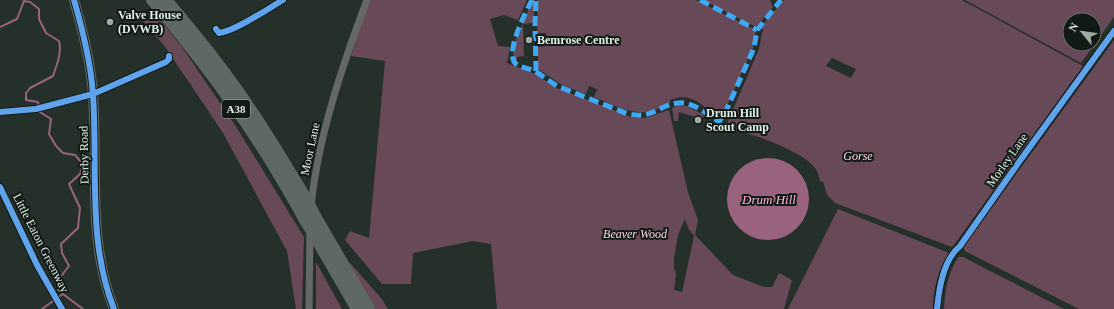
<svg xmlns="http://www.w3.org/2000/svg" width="1114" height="309" viewBox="0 0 1114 309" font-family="'Times New Roman',serif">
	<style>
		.green { fill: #684957; fill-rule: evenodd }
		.water { fill: #99637d }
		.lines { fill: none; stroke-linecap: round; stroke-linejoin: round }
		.stream { stroke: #99637d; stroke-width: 2 }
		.minor { stroke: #646966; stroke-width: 7 }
		.secondary { stroke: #656c67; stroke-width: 10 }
		.trunk { stroke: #606864; stroke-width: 12 }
		.trunk-bridge { stroke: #606864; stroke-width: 12 }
		.quiet { stroke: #3fa9f5; stroke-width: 5; stroke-dasharray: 10 5; stroke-linecap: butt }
		.cycleway-casing { stroke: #111a15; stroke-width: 8 }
		.cycleway { stroke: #60a3ed; stroke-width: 6 }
		.poi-dot { fill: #9faca5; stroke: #111a15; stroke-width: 1.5 }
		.labels { text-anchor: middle; stroke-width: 4; stroke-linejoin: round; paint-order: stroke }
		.shield { fill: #111a15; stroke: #a3aea8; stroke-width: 1 }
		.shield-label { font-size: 11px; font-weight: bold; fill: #e1eee7 }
		.poi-label { font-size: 12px; font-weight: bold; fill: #e1eee7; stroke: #111a15; text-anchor: start }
		.street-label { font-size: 12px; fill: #e1eee7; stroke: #111a15 }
		.park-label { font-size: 12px; font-style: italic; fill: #fbd5e6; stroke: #111a15 }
		.water-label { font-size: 13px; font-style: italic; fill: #feb5d7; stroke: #111a15 }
	</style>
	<rect width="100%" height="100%" fill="#25302a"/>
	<g class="green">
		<path d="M371 0H527L518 20 504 15 490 19 498 46 510 47 507 63 535 74 557 88 634 118H645L669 110 688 192 698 220 695 235 733 275 764 287H772L779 273 792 280 784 309H497L491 244 473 241 413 253 411 284H382L345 240 350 231 369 238 385 61 351 56 363 16ZM685 219 688 228 694 236 682 292 674 290 676 274 674 267V258L678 235Z"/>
		<path d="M532 0H535L533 23 523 24 524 56 517 57V63C508 50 518 36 523 24 526 16 529 8 532 0Z"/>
		<path d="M538 0H696L756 30 753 48 725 110 713 115C706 107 694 97 682 97 678 97 674 99 670 100V103C641 121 622 109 594 97L597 89 589 86 586 94 562 85 538 69V47L547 46 546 33H537Z"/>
		<path d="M703 0H770L773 7 756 27Z"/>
		<path d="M784 0H962L1083 66 954 245 952 247 835 203 827 195 823 181 821 182C819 178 818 171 815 168 800 149 750 134 726 126L759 49 762 33 764 29H759ZM832 58 856 69 851 78 826 66Z"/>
		<path d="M965 0H1114V17L1081 63ZM1070 20H1094V44H1070Z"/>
		<path d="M152 10 182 47 235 125 304 237 302 309H296L287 251 223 133 166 48 141 18Z"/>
		<path d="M1114 40V309H1079L965 251 963 247Z"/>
		<path d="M679 105 687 106 704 115 702 119 679 112 678 121H674L672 108Z"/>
		<path d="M838 209 949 253C938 269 933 290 933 309H788Z"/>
		<path d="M958 257H963L1064 309H944C945 288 948 275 958 257Z"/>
		<path d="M316 262 342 309H316Z"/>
		<path d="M347 262 351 264 381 298 388 309H373Z"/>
	</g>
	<circle class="water" cx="768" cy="199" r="41"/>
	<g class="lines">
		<g class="stream">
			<path d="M0 27 17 19 24 1 30 2 39 9V19L46 33 59 41C62 53 57 64 53 76L30 88 26 93V100L38 102 40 112 51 119 49 134 56 146 63 153 75 155 83 164 80 174 69 184 80 208 78 228 61 244 62 253 69 266 62 275 55 280 63 294 83 309"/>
			<path d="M42 309 63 294"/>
		</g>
		<g class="minor">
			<path d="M311 207C318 137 342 66 367 0"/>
			<path d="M309 309 310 229"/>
			<path d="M937 309C939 289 943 260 960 246L1019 162 1114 31"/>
		</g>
		<path class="secondary" d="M74 0C83 31 91 63 93 95 98 167 87 241 114 309"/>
		<g class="trunk">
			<path d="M152 0C190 45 226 92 258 141 275 167 290 193 305 220"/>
			<path d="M166 0C189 27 212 55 232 83 260 121 284 162 308 202"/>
			<path d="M315 216 369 309"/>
			<path d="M313 233 357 309"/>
		</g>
		<g class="trunk-bridge">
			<path d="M308 202 315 216"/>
			<path d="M305 220 313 233"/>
		</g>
		<g class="quiet">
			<path d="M532 0C526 12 504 53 516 64 521 68 530 68 536 72 543 76 549 81 557 86L628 114C654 119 656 106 678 103 691 101 708 114 719 122L726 111 754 48 757 30 781 0"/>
			<path d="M700 0 757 30"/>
			<path d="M536 71 535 24 536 0"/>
		</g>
		<defs>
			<g id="cycleway">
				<path d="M74 0C83 31 91 63 93 95 98 167 87 241 114 309"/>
				<path d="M216 29 219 33C234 32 269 8 283 0"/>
				<path d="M0 112 36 109 93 94 166 62 169 59V56"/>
				<path d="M0 187 37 265 62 309"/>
				<path d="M937 309C939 289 943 260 960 246L1019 162 1114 31"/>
			</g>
		</defs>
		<use href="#cycleway" class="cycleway-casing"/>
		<use href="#cycleway" class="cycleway"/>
	</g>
	<g class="poi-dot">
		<circle cx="110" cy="22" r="4"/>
		<circle cx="529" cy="40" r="4"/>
		<circle cx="698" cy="120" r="4"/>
	</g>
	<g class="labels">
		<rect class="shield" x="222" y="100" width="28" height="18" rx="3"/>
		<g class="shield-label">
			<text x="236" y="113">A38</text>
		</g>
		<g class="poi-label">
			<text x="118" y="19">Valve House<tspan x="118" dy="14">(DVWB)</tspan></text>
			<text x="537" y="44">Bemrose Centre</text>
			<text x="706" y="117">Drum Hill<tspan x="706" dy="14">Scout Camp</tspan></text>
		</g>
		<g class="street-label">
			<text transform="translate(310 149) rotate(-78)" y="4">Moor Lane</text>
			<text transform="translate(84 155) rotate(-91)" y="4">Derby Road</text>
			<text transform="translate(1007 160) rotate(-55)" y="4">Morley Lane</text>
			<text transform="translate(41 243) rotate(63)" y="4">Little Eaton Greenway</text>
		</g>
		<g class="park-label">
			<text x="858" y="160">Gorse</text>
			<text x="635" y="238">Beaver Wood</text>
		</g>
		<g class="water-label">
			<text x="769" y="204">Drum Hill</text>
		</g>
	</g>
	<g transform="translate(1082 32) rotate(299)"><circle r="19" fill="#111a15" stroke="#646f69"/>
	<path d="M0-3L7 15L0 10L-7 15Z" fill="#9faca5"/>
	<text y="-6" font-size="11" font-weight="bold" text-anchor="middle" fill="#e1eee7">N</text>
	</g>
</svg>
